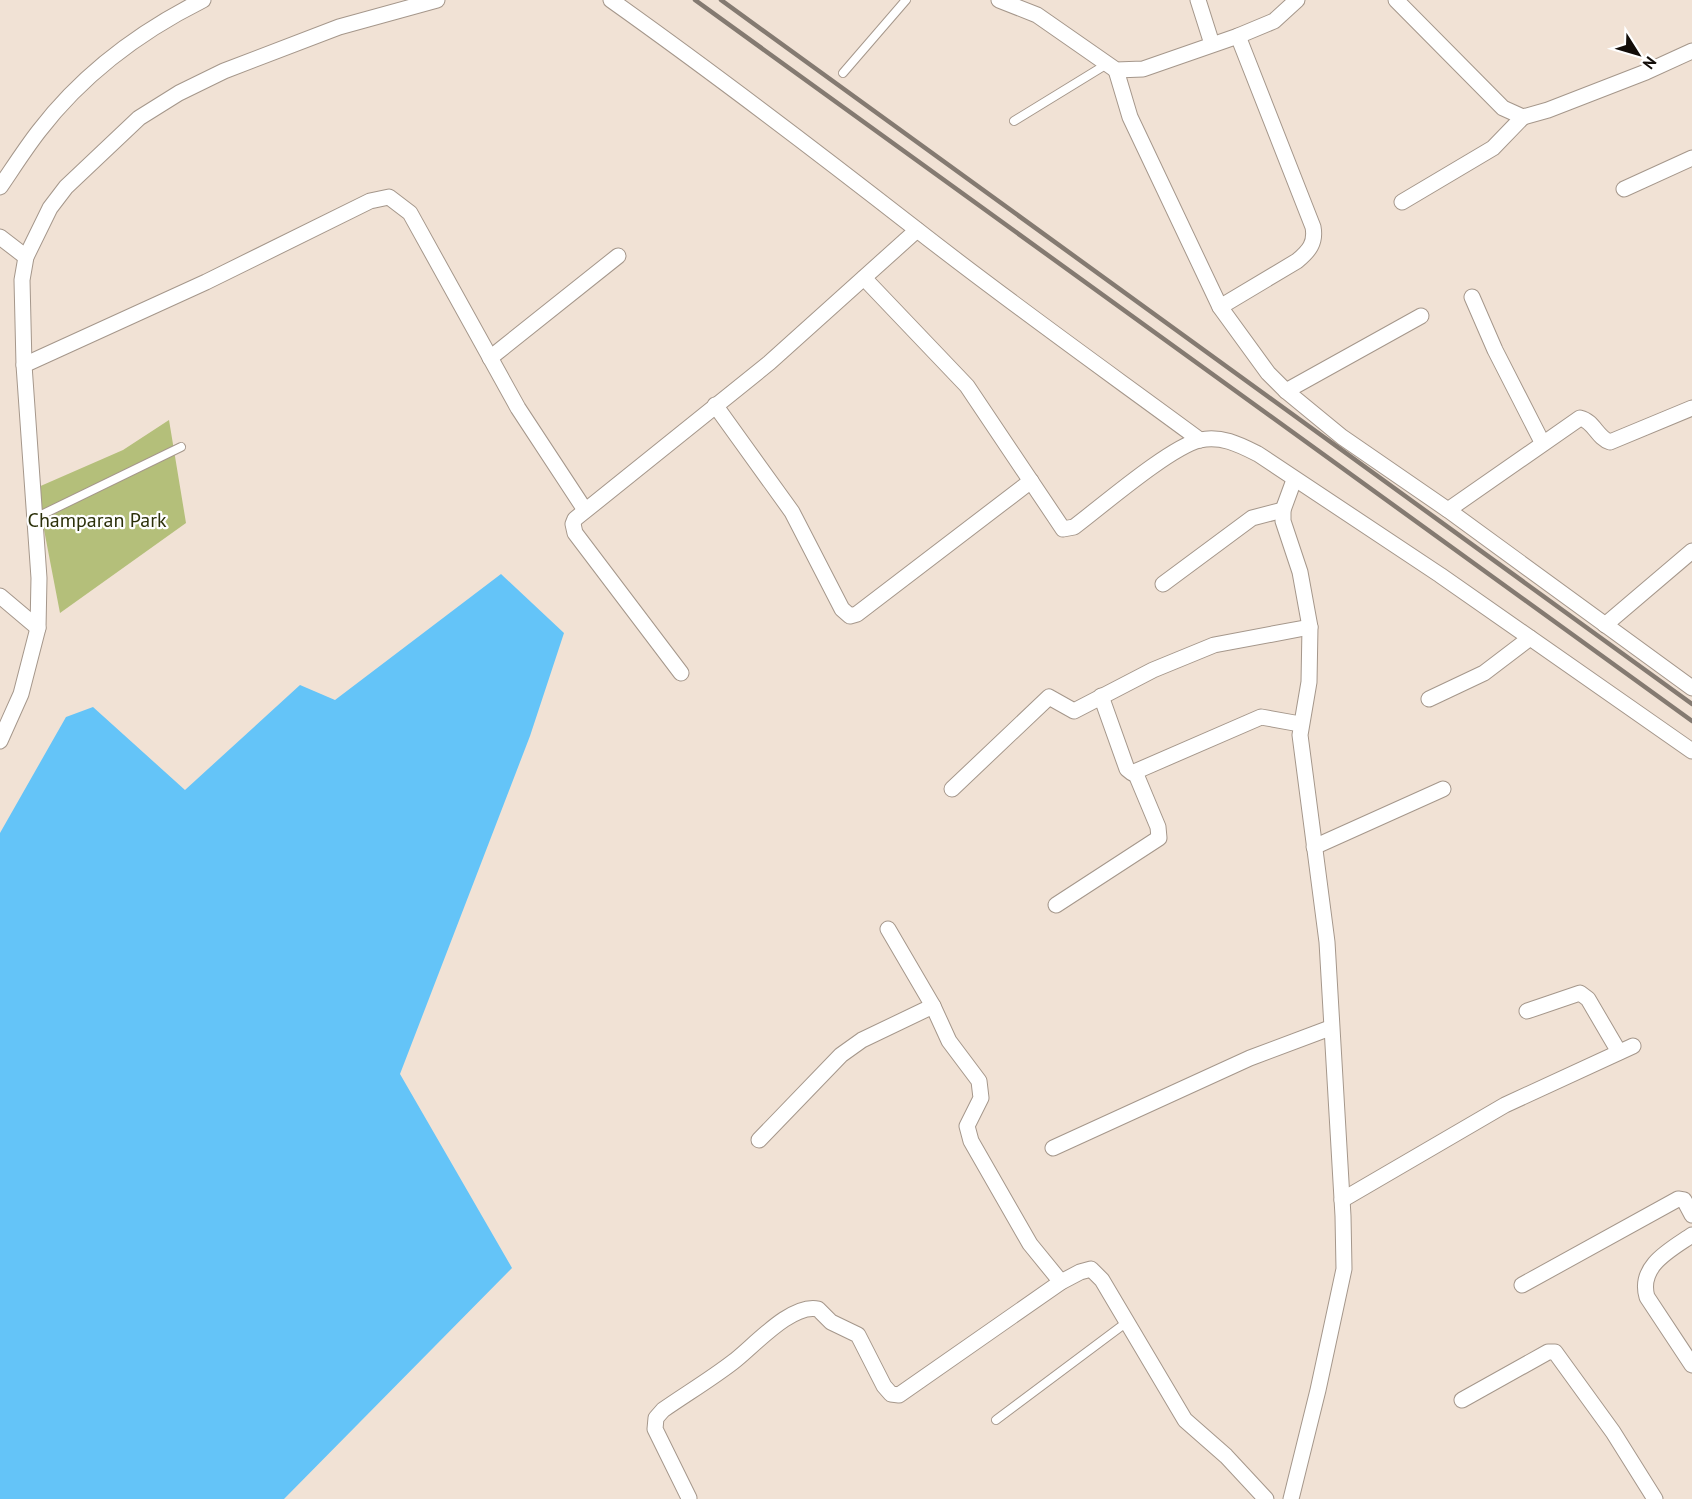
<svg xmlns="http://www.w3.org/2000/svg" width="1692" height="1499" viewBox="0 0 1692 1499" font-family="'PT Sans',sans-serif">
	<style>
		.green { fill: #b4bf7a }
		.water { fill: #64c4f8 }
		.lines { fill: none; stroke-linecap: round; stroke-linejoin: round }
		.service-casing { stroke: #a5978b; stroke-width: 10 }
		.minor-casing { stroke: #a5978b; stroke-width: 17 }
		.service { stroke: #fff; stroke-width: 8 }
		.minor { stroke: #fff; stroke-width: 15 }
		.rail { stroke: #847a71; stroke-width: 4.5 }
		.labels { text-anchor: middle; stroke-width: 4.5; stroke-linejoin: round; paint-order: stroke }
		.park-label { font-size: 20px; fill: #2c310a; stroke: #fff }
	</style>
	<rect width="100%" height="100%" fill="#f1e2d5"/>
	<path class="green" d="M169 420 186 523 60 613 36 488 123 450Z"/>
	<path class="water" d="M501 574 564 633 530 736 400 1074 512 1268 284 1499H0V833L66 717 93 707 185 790 300 685 335 700Z"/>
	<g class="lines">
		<defs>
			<g id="service">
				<path d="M843 73 906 0"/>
				<path d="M1014 121 1107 64"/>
				<path d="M35 518 181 447"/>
				<path d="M996 1420 1127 1322"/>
			</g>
			<g id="minor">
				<path d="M611 0C715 74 816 151 916 229 1009 302 1105 370 1200 440"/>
				<path d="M999 0 1037 15 1116 70 1143 69 1238 36 1274 21 1297 0"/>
				<path d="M1198 0 1212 44"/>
				<path d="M1396 0 1503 108 1523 117 1548 110 1646 72 1692 51"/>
				<path d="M1116 70 1130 117 1220 307 1268 373 1286 391 1342 437 1448 510 1692 688"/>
				<path d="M0 187C13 168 25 149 39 131 82 75 141 31 203 0"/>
				<path d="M1624 189 1692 158"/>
				<path d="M1402 202 1493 148 1523 117"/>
				<path d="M0 237 26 257"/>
				<path d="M864 278 967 386 1063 529 1074 527C1102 506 1170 447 1200 440 1221 435 1240 445 1258 454L1440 575 1692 751"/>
				<path d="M1472 297 1495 350 1542 442"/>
				<path d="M1220 307 1297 261C1309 251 1316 243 1313 227L1238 36"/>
				<path d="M490 358 618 256"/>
				<path d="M24 365 206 282 370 201 389 197 410 213 518 408 585 510"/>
				<path d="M1286 391 1421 316"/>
				<path d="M715 405 792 512 842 609 850 616 857 614 1031 481"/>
				<path d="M1448 510 1580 418C1594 421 1597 438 1610 442L1692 408"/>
				<path d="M1163 584 1252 518 1283 510"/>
				<path d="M0 596 38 628"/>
				<path d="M1605 625 1692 551"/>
				<path d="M681 673 575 533 573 524 575 519 769 363 917 230"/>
				<path d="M1101 696 1127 769 1132 773 1261 717 1300 724"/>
				<path d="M1429 699 1484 673 1530 638"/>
				<path d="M0 741 21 694 38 628 39 578 24 365 22 280 26 257 50 208 66 187 139 118 179 93 224 71 339 27 437 0"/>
				<path d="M952 789 1049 697 1074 711 1153 670 1214 645 1310 627"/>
				<path d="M1314 847 1443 789"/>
				<path d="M1056 905 1159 838 1158 827 1135 772"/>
				<path d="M888 929 933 1006 949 1041 979 1081 981 1098 967 1126 971 1141 1030 1244 1061 1282"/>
				<path d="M1527 1011 1580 993 1588 999 1619 1052"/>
				<path d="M759 1140 841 1055 862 1040 933 1006"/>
				<path d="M1053 1148 1250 1058 1330 1028"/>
				<path d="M1342 1200 1505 1105 1633 1046"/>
				<path d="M1692 1235C1670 1250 1638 1266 1647 1297L1692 1365"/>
				<path d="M1522 1285 1678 1199 1684 1200 1692 1215"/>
				<path d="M1462 1400 1548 1352H1555L1613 1432 1655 1499"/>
				<path d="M689 1498 655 1429 656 1418 663 1410C686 1394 711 1379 733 1362 753 1347 791 1303 818 1309L831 1322 858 1335 884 1386 891 1394 899 1395 1061 1282 1080 1272 1091 1269 1102 1280 1185 1420 1226 1456 1266 1499"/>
				<path d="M1291 1499 1318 1390 1344 1269 1343 1216 1327 942 1300 735 1309 682 1310 627 1300 572 1283 521V510L1294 480"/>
			</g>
		</defs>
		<use href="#service" class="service-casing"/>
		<use href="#minor" class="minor-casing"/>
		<use href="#service" class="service"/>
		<use href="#minor" class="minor"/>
		<g class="rail">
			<path d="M695 0 1692 721"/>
			<path d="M721 0 1692 704"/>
		</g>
	</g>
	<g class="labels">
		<g class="park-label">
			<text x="97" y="527">Champaran Park</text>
		</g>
	</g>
	<g transform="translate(1638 54) rotate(127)" stroke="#ffffff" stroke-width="4.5" paint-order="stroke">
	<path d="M0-4.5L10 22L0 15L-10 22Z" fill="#120d09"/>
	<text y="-9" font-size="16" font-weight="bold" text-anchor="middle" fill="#120d09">N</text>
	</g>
</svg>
